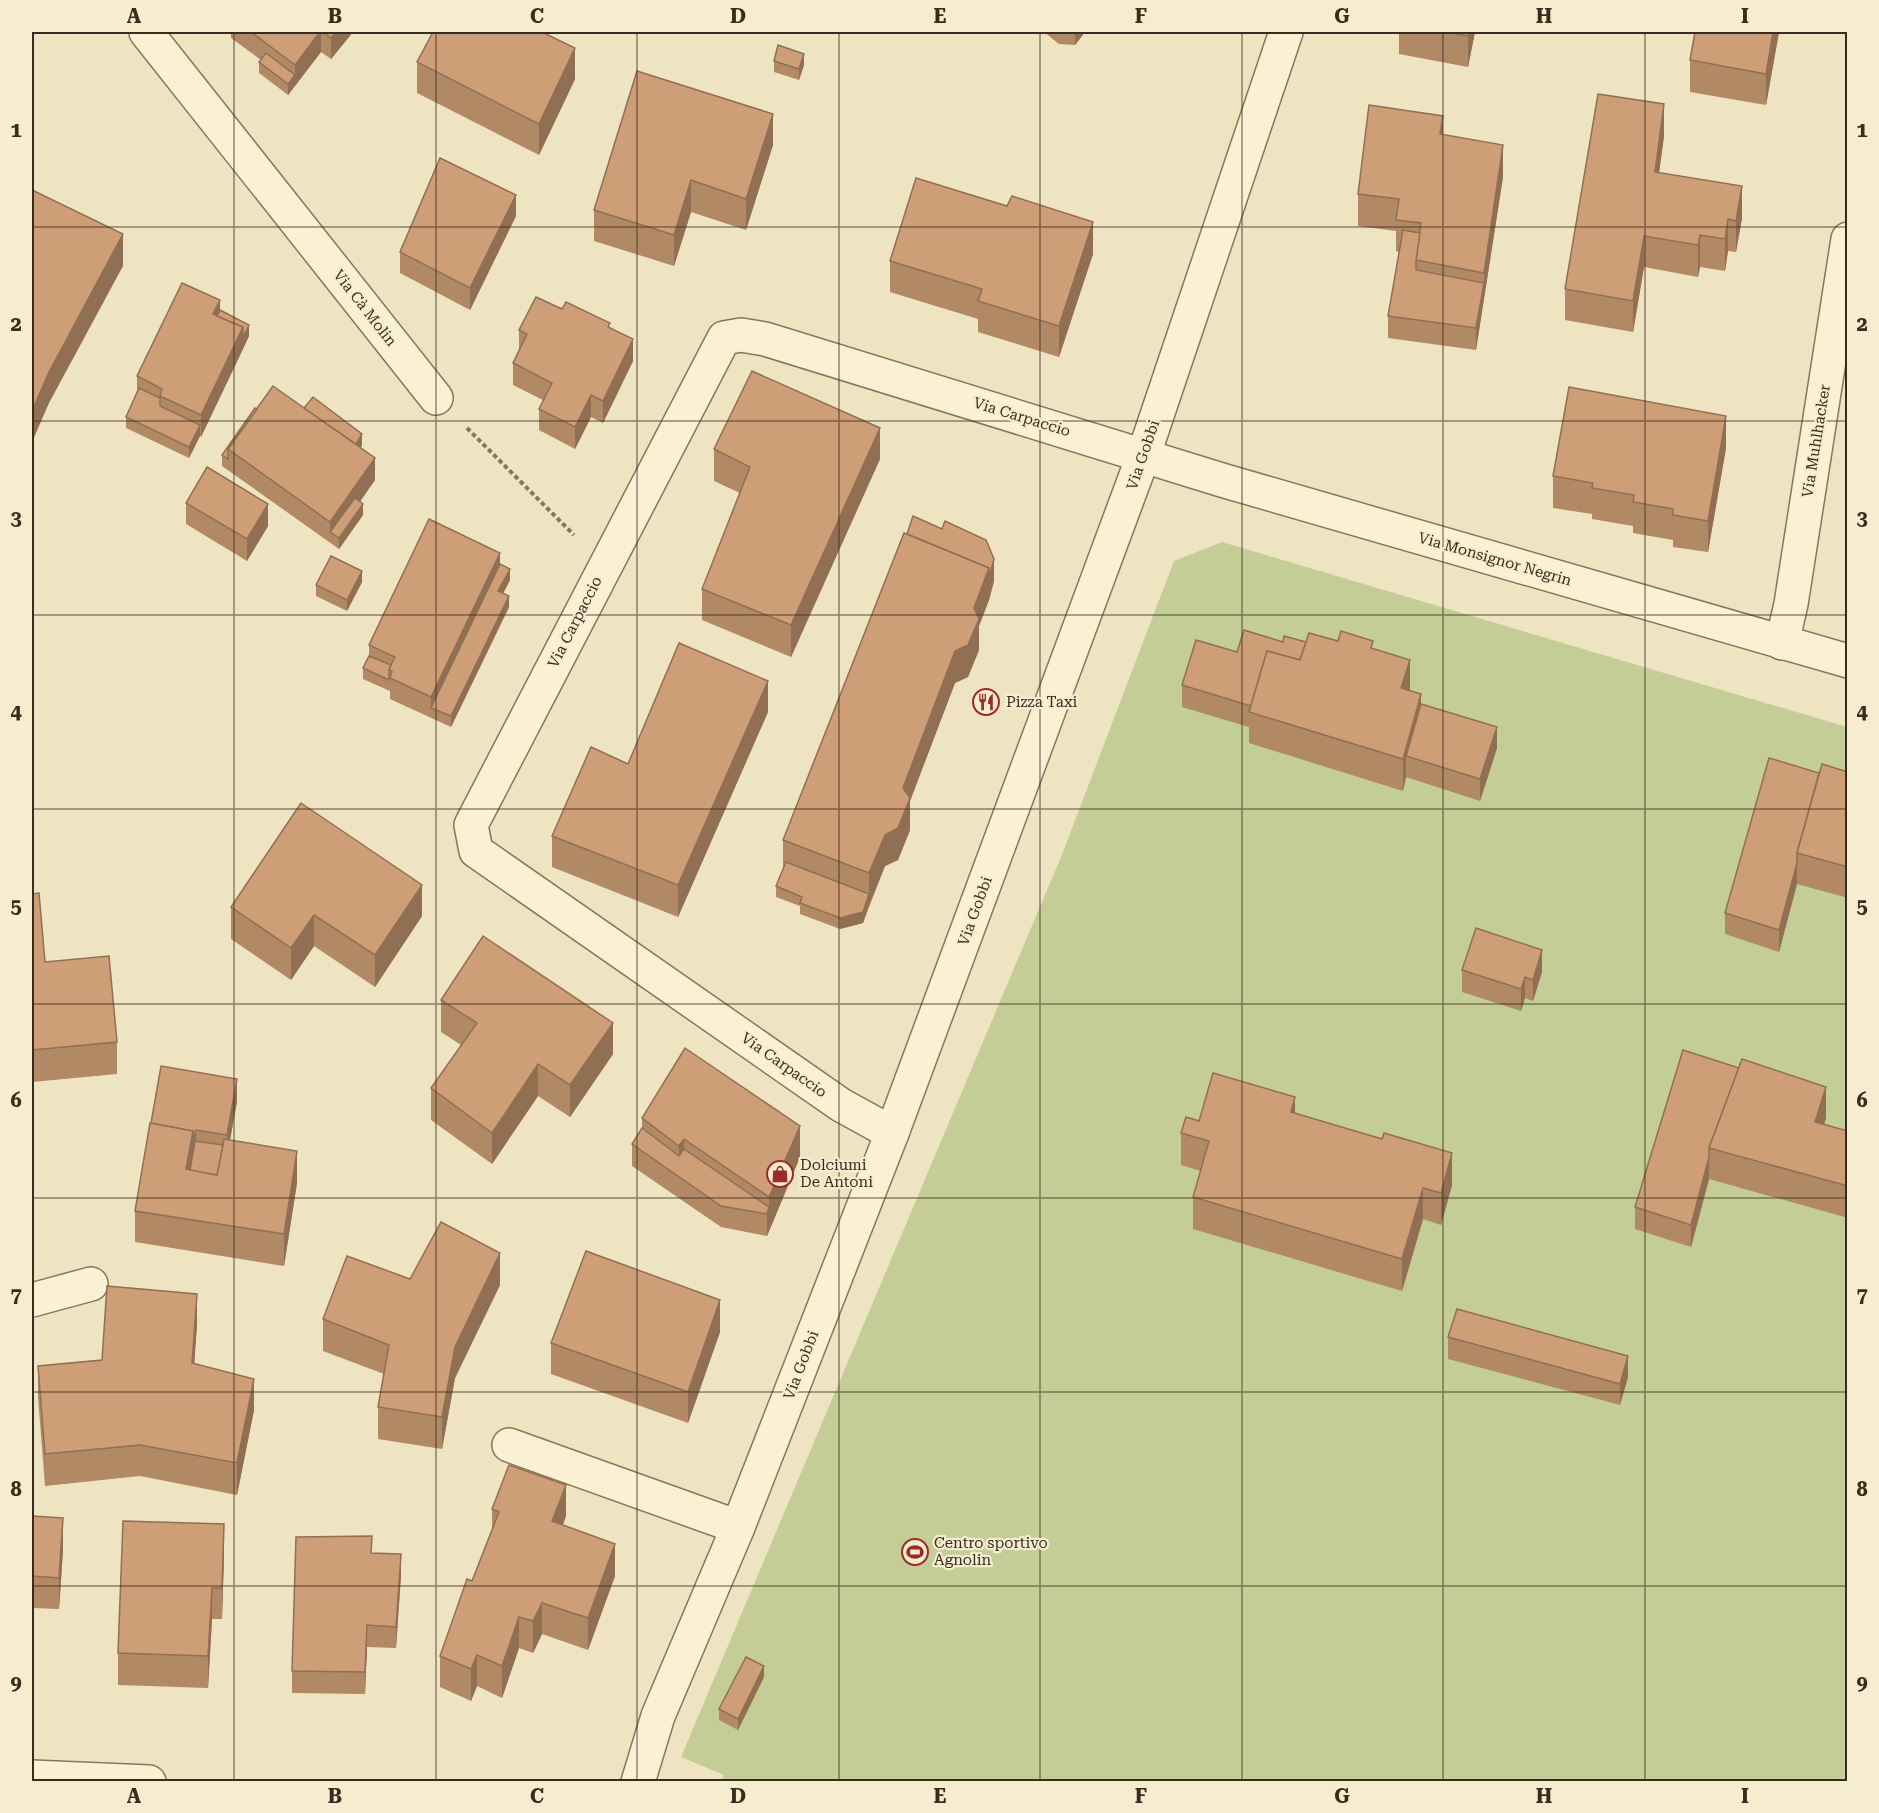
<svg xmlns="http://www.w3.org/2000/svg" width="1879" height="1813" viewBox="0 0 1879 1813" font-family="'Roboto Serif',serif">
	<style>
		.green { fill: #c4cd95 }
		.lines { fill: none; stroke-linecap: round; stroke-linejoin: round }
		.minor-casing { stroke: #897558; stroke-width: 36 }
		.path { stroke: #897558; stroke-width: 4; stroke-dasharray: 4.5 3; stroke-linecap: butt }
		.minor { stroke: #faf1d5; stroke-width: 33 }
		.wall { fill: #b18965 }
		.shaded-wall { fill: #906f53 }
		.building { fill: #ce9f76; stroke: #906f53; stroke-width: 1.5 }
		.grid { fill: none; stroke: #392c1d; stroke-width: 1.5; stroke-opacity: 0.55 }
		.labels { text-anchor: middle; stroke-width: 4.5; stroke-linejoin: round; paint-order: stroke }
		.street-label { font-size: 15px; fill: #392c1d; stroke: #f6edd1 }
		.poi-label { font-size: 15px; fill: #392c1d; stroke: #f6edd1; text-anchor: start }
		.neatline { fill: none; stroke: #392c1d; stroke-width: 2 }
		.grid-label { font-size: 20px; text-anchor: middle; font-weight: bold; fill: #392c1d }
	</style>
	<rect width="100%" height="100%" fill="#efe4c2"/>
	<path class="green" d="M1222 542 1847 727V1781L720 1782 724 1775 681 1757 1061 857 1174 561Z"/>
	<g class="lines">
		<defs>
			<g id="minor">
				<path d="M146 32 436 398"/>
				<path d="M1782 643 1791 604 1848 239"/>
				<path d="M892 1133 841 1105 476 851 471 825 724 338 741 335 765 339 1225 481 1848 661"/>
				<path d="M32 1300 91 1284"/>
				<path d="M509 1445 738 1527"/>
				<path d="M32 1777 149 1782"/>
				<path d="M638 1782 658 1716 738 1527 892 1133 1144 454 1286 32"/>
			</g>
		</defs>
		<use href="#minor" class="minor-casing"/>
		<path class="path" d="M467 428 574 535"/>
		<use href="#minor" class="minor"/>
	</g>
	<g class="wall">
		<path d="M231 32H353L331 59 321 52 288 95 259 73V62L261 60 231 38Z"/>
		<path d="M1044 32H1085L1075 45 1059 44Z"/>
		<path d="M1399 32H1475L1468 67 1399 54Z"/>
		<path d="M1695 32H1779L1766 105 1690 92V60Z"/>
		<path d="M774 61 804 65 799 80 774 72Z"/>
		<path d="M417 62 575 79 539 155 417 93Z"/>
		<path d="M1443 135 1503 177 1476 350 1388 338V316L1399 252 1396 251V231L1358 226V194Z"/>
		<path d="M1664 136 1659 172 1742 218 1736 252 1728 251 1725 271 1700 267 1698 277 1644 267 1633 332 1565 320V289Z"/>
		<path d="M773 145 746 230 691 212 674 266 594 241V210Z"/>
		<path d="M516 216 470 310 400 273V252Z"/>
		<path d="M1093 254 1059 357 978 332V319L890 292V261Z"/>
		<path d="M562 309 610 328 633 361 603 423 591 417 575 449 539 430V409L543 400 513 385V363L519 350V330Z"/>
		<path d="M220 310 249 336 201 437 200 436 189 458 126 428V417L137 393V376Z"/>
		<path d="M304 408 362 445 361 448 375 480 360 502 363 515 339 549 222 466V455L257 409Z"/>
		<path d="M1726 448 1708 552 1673 547V540L1633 533V526L1592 519V514L1553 508V476Z"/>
		<path d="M714 449 880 459 791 657 702 620V589L740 493 714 481Z"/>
		<path d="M186 503 268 526 247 561 186 524Z"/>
		<path d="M500 564 510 580 503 594 509 607 451 727 390 699V691L363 679V668L369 656V645Z"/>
		<path d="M994 581 989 600 979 626V650L968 677 955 683 910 801V830L898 860 885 866 863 923 840 929 800 914V906L776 897V886L783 868V840Z"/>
		<path d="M362 582 347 611 316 596V585Z"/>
		<path d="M1338 641 1373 649 1421 704 1497 748 1480 801 1406 777 1403 791 1249 743V727L1182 707V685L1237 652 1283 642Z"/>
		<path d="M768 712 678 917 552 867V836L628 764Z"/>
		<path d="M1848 772V898L1797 884 1779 952 1725 934V913L1819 773Z"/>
		<path d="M32 894 45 962 117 1042V1074L32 1082Z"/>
		<path d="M231 907 422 916 375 987 314 946 291 980 231 939Z"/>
		<path d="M1462 970 1542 972 1533 1001 1525 998 1521 1011 1462 992Z"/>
		<path d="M441 1000 613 1054 570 1117 538 1096 492 1164 431 1120V1088L461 1045 441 1032Z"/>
		<path d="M1683 1050 1826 1118 1824 1124 1848 1131V1218L1709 1179 1691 1247 1635 1229V1207Z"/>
		<path d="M237 1101 230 1140 297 1183 284 1266 135 1242V1211L151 1123Z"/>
		<path d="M1295 1114 1452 1185 1441 1225 1423 1219 1402 1291 1193 1229V1197L1201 1171 1181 1165V1133L1199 1121Z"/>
		<path d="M642 1118 800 1157 767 1236 721 1227 632 1166V1144L642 1128Z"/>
		<path d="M410 1279 500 1285 455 1378 442 1449 378 1439V1407L384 1374 323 1351V1319Z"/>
		<path d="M197 1325 194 1364 254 1410 237 1495 140 1476 45 1486 38 1397V1366L102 1360Z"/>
		<path d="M720 1332 688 1423 551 1374V1343Z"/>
		<path d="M1448 1337 1628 1377 1620 1405 1448 1359Z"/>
		<path d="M492 1509 566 1516 563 1525 615 1576 588 1650 542 1634 533 1653 519 1648 502 1698 477 1686 471 1701 440 1687V1656L472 1581 492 1530Z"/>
		<path d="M32 1516 63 1550 59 1609 32 1608Z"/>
		<path d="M372 1553 401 1575 396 1648 367 1647 365 1694 292 1693V1671Z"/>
		<path d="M224 1555 222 1619H212L208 1688 118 1685V1653Z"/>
		<path d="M764 1677 738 1730 719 1720V1709Z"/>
	</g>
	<g class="shaded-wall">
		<path d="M32 32H35L32 40Z"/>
		<path d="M320 32H321V52L288 95V84L295 75V65Z"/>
		<path d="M336 32H353L331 59V38Z"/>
		<path d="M1075 32H1085L1075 45Z"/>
		<path d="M1469 32H1475L1468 67V36Z"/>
		<path d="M1773 32H1779L1766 105V74Z"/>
		<path d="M575 48V79L539 155V124Z"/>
		<path d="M804 54V65L799 80V69Z"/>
		<path d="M1664 104V136L1655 203V172Z"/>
		<path d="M773 114V145L746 230V199Z"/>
		<path d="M1443 116V148L1440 134Z"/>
		<path d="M1503 145V177L1476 350V328L1484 283V273Z"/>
		<path d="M691 180V212L674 266V235Z"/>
		<path d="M1742 186V218L1736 252V221Z"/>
		<path d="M516 195V216L470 310V288Z"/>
		<path d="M1728 219V251L1725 271V239Z"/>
		<path d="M1093 222V254L1059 357V326Z"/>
		<path d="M123 234V266L49 403 32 442V411L49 372Z"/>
		<path d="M1700 235V267L1698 277V245Z"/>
		<path d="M1644 236V267L1633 332V301Z"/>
		<path d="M220 300V321L213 314Z"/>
		<path d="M249 325V336L243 349 201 437V415L243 327Z"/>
		<path d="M633 339V361L603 423V401Z"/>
		<path d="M591 395V417L575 449V427Z"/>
		<path d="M1726 416V448L1708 552V521Z"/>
		<path d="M200 425V436L189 458V447Z"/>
		<path d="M880 428V459L791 657V625Z"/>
		<path d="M362 434V445L351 462V451Z"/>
		<path d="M375 458V480L335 536 330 532V522Z"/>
		<path d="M268 504V526L247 561V539Z"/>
		<path d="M363 504V515L339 549V538Z"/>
		<path d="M500 553V575L431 708V697Z"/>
		<path d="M994 559V581L989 600 979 626V650L968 677 955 683 910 801V830L898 860 885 866 869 905V873L955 651 974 608 989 568Z"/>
		<path d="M510 569V580L498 602V591Z"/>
		<path d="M362 571V582L347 611V600Z"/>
		<path d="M509 596V607L451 727V716Z"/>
		<path d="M1410 660V692L1401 688Z"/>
		<path d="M768 681V712L678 917V885Z"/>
		<path d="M1421 694V725L1406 756V777L1403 791V759Z"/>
		<path d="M1497 727V748L1480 801V779Z"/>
		<path d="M1797 863V884L1779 952V930Z"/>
		<path d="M422 885V916L375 987V955Z"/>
		<path d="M869 894V905L863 923 840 929V918Z"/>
		<path d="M314 915V946L291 980V948Z"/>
		<path d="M1542 950V972L1533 1001V980Z"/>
		<path d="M1525 977V998L1521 1011V989Z"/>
		<path d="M613 1023V1054L570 1117V1085Z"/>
		<path d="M538 1064V1096L492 1164V1133Z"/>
		<path d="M237 1079V1101L227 1157V1135Z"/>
		<path d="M1826 1087V1118L1815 1153V1122Z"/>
		<path d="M1295 1097V1129L1291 1112Z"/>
		<path d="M800 1126V1157L767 1236V1214L769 1207V1197Z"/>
		<path d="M196 1130V1152L186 1189V1169L193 1131Z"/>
		<path d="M684 1139V1170L679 1177V1146Z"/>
		<path d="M297 1151V1183L284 1266V1234Z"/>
		<path d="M1452 1153V1185L1441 1225V1193Z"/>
		<path d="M1709 1157V1179L1691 1247V1225Z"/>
		<path d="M1423 1188V1219L1402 1291V1259Z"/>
		<path d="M500 1253V1285L455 1378 442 1449V1417L455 1347Z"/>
		<path d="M197 1294V1325L192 1395V1363Z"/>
		<path d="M720 1300V1332L688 1423V1392Z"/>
		<path d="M1628 1356V1377L1620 1405V1384Z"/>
		<path d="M254 1379V1410L237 1495V1463Z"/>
		<path d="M566 1485V1516L552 1553V1521Z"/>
		<path d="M63 1518V1550L59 1609V1578Z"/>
		<path d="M224 1524V1555L222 1619V1588Z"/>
		<path d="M615 1544V1576L588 1650V1618Z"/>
		<path d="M401 1554V1575L396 1648V1627Z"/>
		<path d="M212 1588V1619L208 1688V1656Z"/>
		<path d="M542 1603V1634L533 1653V1621Z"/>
		<path d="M519 1617V1648L502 1698V1666Z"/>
		<path d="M367 1625V1647L365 1694V1672Z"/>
		<path d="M477 1655V1686L471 1701V1669Z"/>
		<path d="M764 1666V1677L738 1730V1719Z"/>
	</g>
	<g class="building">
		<path d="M251 32H320L295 65Z"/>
		<path d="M323 32H336L331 38Z"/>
		<path d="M433 32H542L575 48 539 124 417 62Z"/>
		<path d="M1445 32H1469L1468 36Z"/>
		<path d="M1695 32H1773L1766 74 1690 60Z"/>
		<path d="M778 45 804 54 799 69 774 61Z"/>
		<path d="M266 53 295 75 288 84 259 62Z"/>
		<path d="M637 71 773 114 746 199 691 180 674 235 594 210Z"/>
		<path d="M1598 94 1664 104 1655 172 1742 186 1736 221 1728 219 1725 239 1700 235 1698 245 1644 236 1633 301 1565 289Z"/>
		<path d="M1369 105 1443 116 1440 134 1503 145 1484 273 1416 260 1421 223 1396 220 1399 199 1358 194Z"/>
		<path d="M440 158 516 195 470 288 400 252Z"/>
		<path d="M916 178 1007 206 1012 196 1093 222 1059 326 978 301 982 289 890 261Z"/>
		<path d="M32 190 123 234 49 372 32 411Z"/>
		<path d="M1403 230 1420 233 1416 260V270L1484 283 1476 328 1388 316Z"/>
		<path d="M182 283 220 300 213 314 243 327 201 415 160 396 162 389 137 376Z"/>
		<path d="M536 297 562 309 566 302 610 323 608 327 633 339 603 401 591 395 575 427 539 409 552 383 513 363 527 334 519 330Z"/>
		<path d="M220 310 249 325 243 338V327L217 316Z"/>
		<path d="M752 371 880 428 791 625 702 589 750 467 714 449Z"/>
		<path d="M273 386 375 458 330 522 228 449Z"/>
		<path d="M1569 387 1726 416 1708 521 1673 515V509L1633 502 1634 495 1592 488 1593 483 1553 476Z"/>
		<path d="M139 388 160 398V406L200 425 189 447 126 417Z"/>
		<path d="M313 397 362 434 356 444 304 408Z"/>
		<path d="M255 408 257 409 228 449V459L222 455Z"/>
		<path d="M207 467 268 504 247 539 186 503Z"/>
		<path d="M355 498 363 504 339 538 330 532Z"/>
		<path d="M913 516 942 529 945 521 986 540 994 559 989 578V568L907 534Z"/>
		<path d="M429 519 500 553 431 697 390 678 392 671 389 669 395 657 369 645Z"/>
		<path d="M904 533 989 568 974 608 979 619 968 645 955 651 903 788 910 798 898 828 885 835 869 873 783 840Z"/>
		<path d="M331 556 362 571 347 600 316 585Z"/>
		<path d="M500 564 510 569 498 591 509 596 451 716 431 708Z"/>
		<path d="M1244 630 1283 642 1284 636 1306 642 1300 660 1267 651 1251 706 1182 685 1196 640 1237 652Z"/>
		<path d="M1341 631 1373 641 1371 648 1410 660 1401 688 1421 694 1403 759 1249 712 1267 651 1300 660 1309 633 1338 641Z"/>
		<path d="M679 643 768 681 678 885 552 836 591 747 628 764Z"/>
		<path d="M369 656 391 665 389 669V680L363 668Z"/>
		<path d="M1421 704 1497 727 1480 779 1406 756Z"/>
		<path d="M1769 758 1819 773 1797 853V863L1779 930 1725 913Z"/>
		<path d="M1822 764 1848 772V867L1797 853Z"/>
		<path d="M301 803 422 885 375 955 314 915 291 948 231 907Z"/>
		<path d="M786 862 869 894 863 912 840 918 800 903 802 897 776 886Z"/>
		<path d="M39 893 45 962 109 956 117 1042 32 1050V894Z"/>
		<path d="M1476 928 1542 950 1533 980 1525 977 1521 989 1462 970Z"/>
		<path d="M483 936 613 1023 570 1085 538 1064 492 1133 431 1088 477 1023 441 1000Z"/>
		<path d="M685 1048 800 1126 769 1197 684 1139 679 1146 642 1118Z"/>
		<path d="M1683 1050 1739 1068 1709 1148V1157L1691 1225 1635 1207Z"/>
		<path d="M1742 1059 1826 1087 1815 1122 1848 1131V1186L1709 1148Z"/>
		<path d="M161 1066 237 1079 227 1135 196 1130 193 1141V1131L151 1123Z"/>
		<path d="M1213 1073 1295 1097 1291 1112 1382 1139 1384 1133 1452 1153 1441 1193 1423 1188 1402 1259 1193 1197 1209 1141 1181 1133 1186 1117 1199 1121Z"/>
		<path d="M150 1123 193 1131 186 1169 217 1175 224 1139 297 1151 284 1234 135 1211Z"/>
		<path d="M642 1128 679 1156 684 1149 769 1207 767 1214 721 1206 632 1144Z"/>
		<path d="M195 1141 223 1145 217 1175 190 1170Z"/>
		<path d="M441 1222 500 1253 455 1347 442 1417 378 1407 389 1345 323 1319 347 1256 410 1279Z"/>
		<path d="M586 1251 720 1300 688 1392 551 1343Z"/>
		<path d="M107 1286 197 1294 192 1363 254 1379 237 1463 140 1445 45 1454 38 1366 102 1360Z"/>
		<path d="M1457 1309 1628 1356 1620 1384 1448 1337Z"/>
		<path d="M509 1465 566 1485 552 1521 615 1544 588 1618 542 1603 533 1621 519 1617 502 1666 477 1655 471 1669 440 1656 467 1579 472 1581 499 1512 492 1509Z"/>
		<path d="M32 1516 63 1518 59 1578 32 1576Z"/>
		<path d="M123 1521 224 1524 222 1588H212L208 1656 118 1653Z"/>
		<path d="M372 1536 371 1553 401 1554 396 1627 367 1625 365 1672 292 1671 296 1537Z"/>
		<path d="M746 1657 764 1666 738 1719 719 1709Z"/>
	</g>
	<path class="grid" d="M234 32V1782M436 32V1782M637 32V1782M839 32V1782M1040 32V1782M1242 32V1782M1443 32V1782M1645 32V1782M32 227H1848M32 421H1848M32 615H1848M32 809H1848M32 1004H1848M32 1198H1848M32 1392H1848M32 1586H1848"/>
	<defs>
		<symbol id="restaurant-ring" viewBox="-11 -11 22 22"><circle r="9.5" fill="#f6edd1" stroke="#9a2c27" stroke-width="1.5"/><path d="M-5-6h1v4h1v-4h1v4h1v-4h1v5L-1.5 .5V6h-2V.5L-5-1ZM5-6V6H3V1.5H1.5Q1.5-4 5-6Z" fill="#9a2c27"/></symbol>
		<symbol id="shop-ring" viewBox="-11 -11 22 22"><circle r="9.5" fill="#f6edd1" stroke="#9a2c27" stroke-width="1.5"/><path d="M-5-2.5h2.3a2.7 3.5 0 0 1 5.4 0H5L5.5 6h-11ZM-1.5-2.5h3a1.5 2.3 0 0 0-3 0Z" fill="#9a2c27"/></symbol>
		<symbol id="stadium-ring" viewBox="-11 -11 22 22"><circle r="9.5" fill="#f6edd1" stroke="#9a2c27" stroke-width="1.5"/><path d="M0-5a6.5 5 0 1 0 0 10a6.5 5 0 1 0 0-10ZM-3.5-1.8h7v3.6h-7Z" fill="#9a2c27"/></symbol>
	</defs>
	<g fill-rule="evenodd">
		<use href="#restaurant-ring" x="971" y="687" width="30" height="30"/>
		<use href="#shop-ring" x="765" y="1159" width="30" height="30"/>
		<use href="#stadium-ring" x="900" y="1537" width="30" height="30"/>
	</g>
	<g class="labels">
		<g class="street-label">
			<text transform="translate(365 308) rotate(52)" y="5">Via Cà Molin</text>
			<text transform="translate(1022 417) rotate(17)" y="5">Via Carpaccio</text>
			<text transform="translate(1816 441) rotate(-81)" y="5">Via Muhlhacker</text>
			<text transform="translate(1143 455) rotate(-71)" y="5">Via Gobbi</text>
			<text transform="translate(1495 559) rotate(16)" y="5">Via Monsignor Negrin</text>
			<text transform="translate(575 622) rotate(-63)" y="5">Via Carpaccio</text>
			<text transform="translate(975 911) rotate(-70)" y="5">Via Gobbi</text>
			<text transform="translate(784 1065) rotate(35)" y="5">Via Carpaccio</text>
			<text transform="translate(801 1365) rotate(-69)" y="5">Via Gobbi</text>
		</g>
		<g class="poi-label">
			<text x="1006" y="707">Pizza Taxi</text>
			<text x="800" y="1170">Dolciumi<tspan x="800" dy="17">De Antoni</tspan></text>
			<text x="934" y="1548">Centro sportivo<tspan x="934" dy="17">Agnolin</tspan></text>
		</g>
	</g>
	<rect width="1879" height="1813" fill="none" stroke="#f6edd1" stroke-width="66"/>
	<rect x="33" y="33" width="1813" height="1747" class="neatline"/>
	<g class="grid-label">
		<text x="134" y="23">A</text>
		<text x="335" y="23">B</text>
		<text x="537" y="23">C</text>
		<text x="738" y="23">D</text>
		<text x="940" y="23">E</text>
		<text x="1141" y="23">F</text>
		<text x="1342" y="23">G</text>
		<text x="1544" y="23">H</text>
		<text x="1745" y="23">I</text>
		<text x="16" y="137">1</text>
		<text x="1862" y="137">1</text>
		<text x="16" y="331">2</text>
		<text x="1862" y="331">2</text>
		<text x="16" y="525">3</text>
		<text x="1862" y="525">3</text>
		<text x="16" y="719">4</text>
		<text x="1862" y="719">4</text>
		<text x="16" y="913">5</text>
		<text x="1862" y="913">5</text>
		<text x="16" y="1107">6</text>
		<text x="1862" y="1107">6</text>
		<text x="16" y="1302">7</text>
		<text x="1862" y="1302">7</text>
		<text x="16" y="1496">8</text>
		<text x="1862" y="1496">8</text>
		<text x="16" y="1690">9</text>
		<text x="1862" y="1690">9</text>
		<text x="134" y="1803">A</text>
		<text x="335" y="1803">B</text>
		<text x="537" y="1803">C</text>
		<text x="738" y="1803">D</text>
		<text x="940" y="1803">E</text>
		<text x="1141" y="1803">F</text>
		<text x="1342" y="1803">G</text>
		<text x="1544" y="1803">H</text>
		<text x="1745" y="1803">I</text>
	</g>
</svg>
